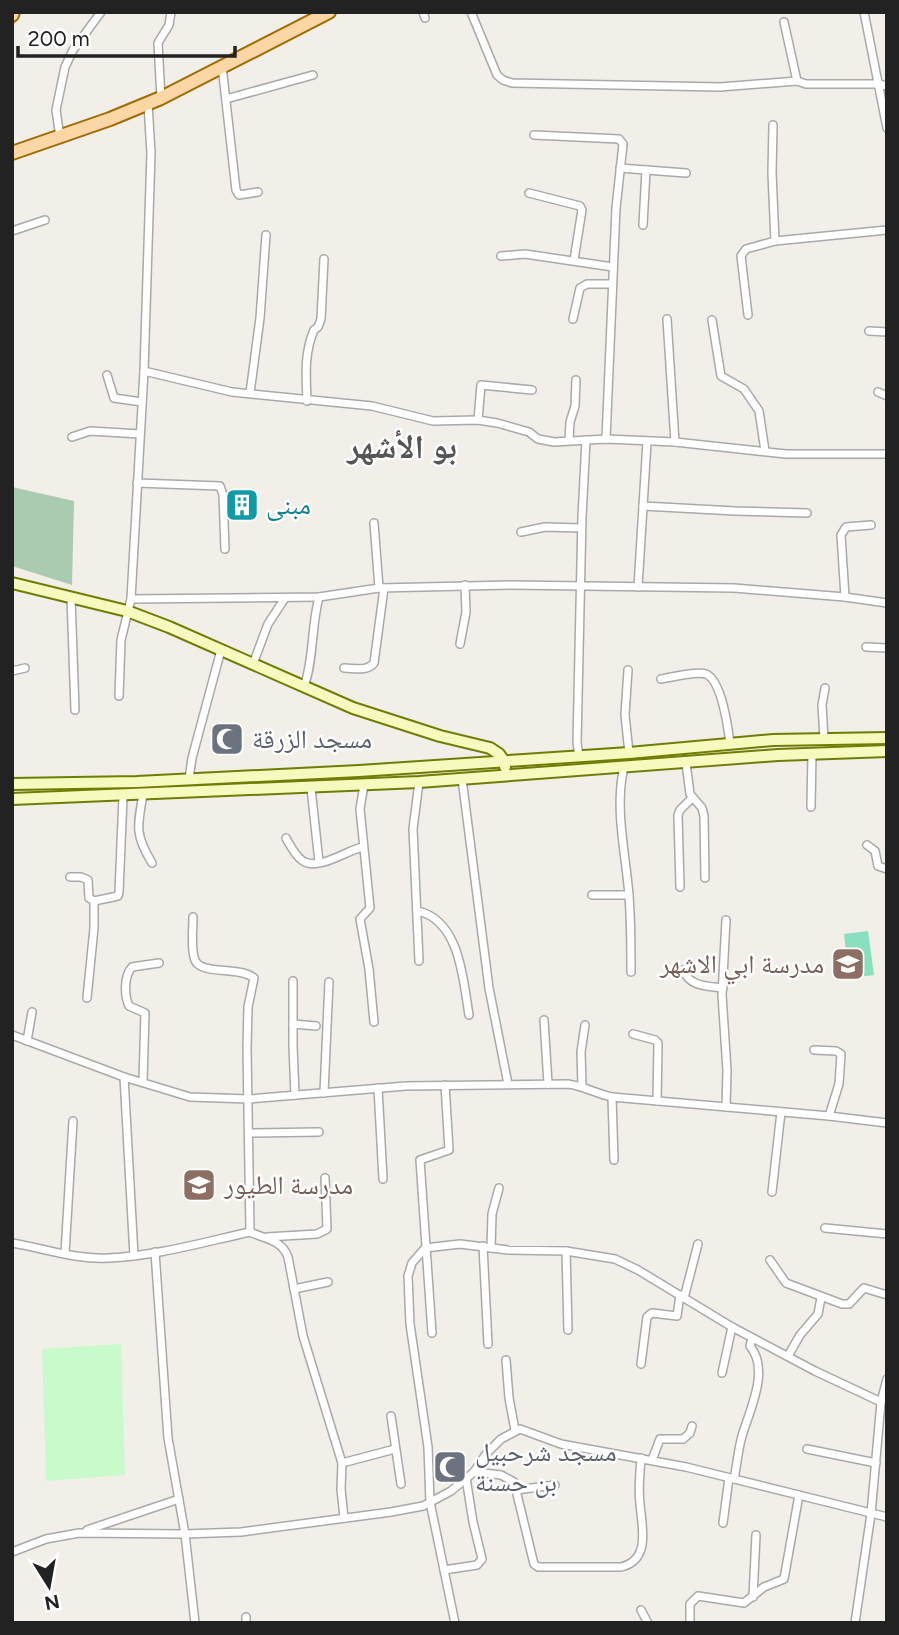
<svg xmlns="http://www.w3.org/2000/svg" width="899" height="1635" viewBox="0 0 899 1635" font-family="Figtree,'Noto Naskh Arabic',sans-serif">
	<style>
		.cemetery { fill: #aacbaf }
		.park { fill: #c8facc }
		.pitch { fill: #88e0be }
		.lines { fill: none; stroke-linecap: round; stroke-linejoin: round }
		.street-casing { stroke: #a9a9a9; stroke-width: 10 }
		.secondary-casing { stroke: #707d05; stroke-width: 14 }
		.primary-casing { stroke: #a06b00; stroke-width: 16 }
		.street { stroke: #fff; stroke-width: 7 }
		.secondary { stroke: #f7fabf; stroke-width: 10 }
		.primary { stroke: #fcd6a4; stroke-width: 12 }
		.labels { text-anchor: middle; stroke-width: 5; stroke-linejoin: round; paint-order: stroke }
		.culture-label { font-size: 26px; fill: #0d838f; stroke: #fff; text-anchor: start }
		.worship-label { font-size: 26px; fill: #5b616d; stroke: #fff; text-anchor: start }
		.education-label { font-size: 26px; fill: #785e54; stroke: #fff; text-anchor: end }
		.district-label { font-size: 33px; font-weight: bold; fill: #555; stroke: #fff }
	</style>
	<rect width="100%" height="100%" fill="#f2efe9"/>
	<path class="cemetery" d="M12 487 74 501 72 585 12 566Z"/>
	<path class="park" d="M121 1344 125 1475 46 1481 42 1349Z"/>
	<path class="pitch" d="M868 931 874 975 849 978 844 934Z"/>
	<g class="lines">
		<defs>
			<g id="street">
				<path d="M423 12 425 18"/>
				<path d="M471 12 497 75 503 80 512 83 720 87 797 81 806 84H879L887 86"/>
				<path d="M864 12 887 128"/>
				<path d="M784 22 797 81"/>
				<path d="M222 66 236 190 239 195 258 192"/>
				<path d="M161 98 158 43 169 25 171 12"/>
				<path d="M226 99 313 75"/>
				<path d="M773 125 772 173 775 241 887 230"/>
				<path d="M534 135 619 139 623 144 616 208 606 439"/>
				<path d="M60 137 56 110 65 67 73 50 101 12"/>
				<path d="M620 168 686 173"/>
				<path d="M529 193 580 206 582 210 574 260"/>
				<path d="M643 225 646 170"/>
				<path d="M12 231 45 220"/>
				<path d="M501 256 525 254 613 267"/>
				<path d="M748 315 741 256 746 249 775 241"/>
				<path d="M573 319 580 288 587 284H612"/>
				<path d="M667 319 675 442"/>
				<path d="M712 320 721 376 744 389 759 411 765 451"/>
				<path d="M869 331 887 332"/>
				<path d="M144 371 232 392 372 406 433 421 478 420 497 423 529 432 538 439 554 442 606 439 675 442 786 454H887"/>
				<path d="M107 375 114 398 142 402"/>
				<path d="M878 392 887 396"/>
				<path d="M250 393 260 318 266 235"/>
				<path d="M307 401C306 376 304 353 314 330L318 327 321 319 324 259"/>
				<path d="M478 420 481 385 532 390"/>
				<path d="M72 437 90 431 140 434"/>
				<path d="M569 440 570 422 575 406 576 380"/>
				<path d="M137 483 220 486 223 495 225 549"/>
				<path d="M643 506 735 511 807 513"/>
				<path d="M374 523 379 588"/>
				<path d="M521 532 545 527 581 528"/>
				<path d="M638 587 647 442"/>
				<path d="M845 597 841 535 846 527 871 525"/>
				<path d="M71 598 75 710"/>
				<path d="M131 599 319 597 379 588 511 585 734 588 845 597 887 603"/>
				<path d="M460 644 466 612 465 585"/>
				<path d="M866 647 887 648"/>
				<path d="M253 664 268 624 285 598"/>
				<path d="M344 668C354 668 367 672 374 663L384 588"/>
				<path d="M628 670 625 715 629 753"/>
				<path d="M12 671 25 668"/>
				<path d="M661 679C671 677 698 671 706 674 722 681 728 728 730 743"/>
				<path d="M304 687C314 659 311 627 319 597"/>
				<path d="M119 696 121 640 131 599 144 371 151 153 148 104"/>
				<path d="M824 739 822 705 825 688"/>
				<path d="M579 756 577 743 582 517 586 440"/>
				<path d="M686 763 690 794 702 808 704 816 705 878"/>
				<path d="M624 767C614 808 626 854 629 896 631 921 631 947 631 972"/>
				<path d="M189 779 192 758 221 650"/>
				<path d="M462 779 489 988 508 1084"/>
				<path d="M419 782 413 829 419 961"/>
				<path d="M364 785 360 809 370 908 360 919 369 969 374 1022"/>
				<path d="M311 788 319 862"/>
				<path d="M143 795C137 827 135 835 152 863"/>
				<path d="M811 807 812 753"/>
				<path d="M286 838C290 845 295 856 303 861 319 871 347 850 363 847"/>
				<path d="M867 845 875 851 878 866 887 869"/>
				<path d="M70 877H81L88 880 89 898 94 901"/>
				<path d="M680 887 678 815 680 810 692 798"/>
				<path d="M592 895H629"/>
				<path d="M418 911C460 921 463 979 469 1015"/>
				<path d="M683 970C690 987 707 986 723 988"/>
				<path d="M293 981V1046L295 1095"/>
				<path d="M87 998 94 928V901L118 896 119 892 123 797"/>
				<path d="M544 1020 548 1084"/>
				<path d="M293 1024 316 1026"/>
				<path d="M633 1034 655 1040 658 1043 657 1101"/>
				<path d="M12 1035 124 1077 190 1097 249 1099 406 1086 568 1084C584 1086 597 1094 612 1097L829 1116 887 1123"/>
				<path d="M27 1041 32 1012"/>
				<path d="M814 1050 836 1051 841 1054 839 1084 829 1116"/>
				<path d="M124 1077 134 1256"/>
				<path d="M143 1082 145 1013 129 1006C124 995 124 976 132 967L159 963"/>
				<path d="M582 1086 581 1052 585 1025"/>
				<path d="M378 1088 383 1179"/>
				<path d="M324 1093 329 982"/>
				<path d="M612 1097 614 1160"/>
				<path d="M726 1107 727 1070 722 995 726 920"/>
				<path d="M249 1133 319 1132"/>
				<path d="M772 1192 781 1112"/>
				<path d="M825 1228 887 1234"/>
				<path d="M250 1232C265 1239 282 1240 288 1257L303 1336 342 1463 341 1489 344 1518"/>
				<path d="M267 1237 317 1234 327 1229 325 1178"/>
				<path d="M12 1243C43 1248 77 1260 108 1258 156 1256 204 1242 250 1232L247 1048 248 1007 254 978C238 965 197 977 194 957 191 945 193 930 193 917"/>
				<path d="M483 1246 488 1344"/>
				<path d="M491 1248 492 1214 499 1188"/>
				<path d="M566 1251 568 1330"/>
				<path d="M155 1252 168 1438 185 1534 195 1623"/>
				<path d="M65 1253 73 1121"/>
				<path d="M770 1260 786 1283 842 1304H849L864 1288 887 1295"/>
				<path d="M294 1289 328 1282"/>
				<path d="M684 1298 698 1244"/>
				<path d="M432 1333 420 1160 449 1150 445 1085"/>
				<path d="M788 1356 800 1335 818 1314 821 1298"/>
				<path d="M506 1360 509 1398 515 1430"/>
				<path d="M641 1364 647 1317 652 1313 677 1316 680 1295"/>
				<path d="M722 1373 732 1327"/>
				<path d="M391 1416 401 1484"/>
				<path d="M807 1449 876 1463"/>
				<path d="M652 1460 660 1439H683L690 1433 692 1426"/>
				<path d="M342 1463 395 1449"/>
				<path d="M474 1472 501 1475 514 1482 534 1564 538 1567H621C651 1560 642 1527 640 1504 638 1489 640 1473 641 1458"/>
				<path d="M734 1479C737 1465 738 1450 742 1436 750 1409 770 1370 750 1346L752 1338"/>
				<path d="M516 1490 555 1485"/>
				<path d="M723 1523 729 1478"/>
				<path d="M87 1530 179 1499"/>
				<path d="M12 1552 46 1539 79 1533 185 1534 241 1532 391 1512 423 1506 451 1491 474 1472 486 1454 501 1439 520 1429 561 1444 686 1467 887 1517"/>
				<path d="M444 1570 477 1565 482 1559 473 1522 466 1478"/>
				<path d="M753 1597 756 1535"/>
				<path d="M641 1610 648 1623"/>
				<path d="M246 1617V1623"/>
				<path d="M455 1623 430 1502 428 1447 410 1324 408 1276 412 1263 425 1248 460 1244 508 1250 566 1251 615 1259 638 1270 732 1327 815 1371 881 1402"/>
				<path d="M690 1623V1604L698 1596 744 1603 764 1587 784 1579 799 1495"/>
				<path d="M855 1623 871 1514 881 1402 887 1379"/>
			</g>
			<g id="secondary">
				<path d="M12 583 127 611 169 627 353 708 440 736 490 748 499 754 504 761 505 767"/>
				<path d="M12 784 137 782 359 771 629 753 773 740 887 738"/>
				<path d="M12 799 419 782 778 755 887 751"/>
			</g>
			<g id="primary">
				<path d="M12 15 13 12"/>
				<path d="M12 153 110 119 161 98 329 12"/>
			</g>
		</defs>
		<use href="#street" class="street-casing"/>
		<use href="#secondary" class="secondary-casing"/>
		<use href="#primary" class="primary-casing"/>
		<use href="#street" class="street"/>
		<use href="#secondary" class="secondary"/>
		<use href="#primary" class="primary"/>
	</g>
	<defs>
		<symbol id="building-square" viewBox="-11 -11 22 22"><rect x="-9" y="-9" width="18" height="18" rx="4" fill="#0f9aa8" stroke="#fff"/><path d="M-4-6H4V6H1V3H-1V6H-4ZM-2.5-4.3h1.7v1.8h-1.7ZM.8-4.3h1.7v1.8H.8ZM-2.5-1h1.7V.8h-1.7ZM.8-1h1.7V.8H.8Z" fill="#fff"/></symbol>
		<symbol id="mosque-square" viewBox="-11 -11 22 22"><rect x="-9" y="-9" width="18" height="18" rx="4" fill="#6b7280" stroke="#fff"/><path d="M3.5-4.9A6 6 0 1 0 3.5 4.9A5 5 0 1 1 3.5-4.9Z" fill="#fff"/></symbol>
		<symbol id="school-square" viewBox="-11 -11 22 22"><rect x="-9" y="-9" width="18" height="18" rx="4" fill="#8d6e63" stroke="#fff"/><path d="M0-5L7-2L0 1L-7-2ZM-4 1L0 2.5L4 1V4Q0 6-4 4Z" fill="#fff"/></symbol>
	</defs>
	<g fill-rule="evenodd">
		<use href="#building-square" x="223" y="486" width="38" height="38"/>
		<use href="#mosque-square" x="208" y="720" width="38" height="38"/>
		<use href="#school-square" x="829" y="945" width="38" height="38"/>
		<use href="#school-square" x="180" y="1166" width="38" height="38"/>
		<use href="#mosque-square" x="431" y="1448" width="38" height="38"/>
	</g>
	<g class="labels">
		<g class="culture-label">
			<text x="266" y="514">مبنى</text>
		</g>
		<g class="worship-label">
			<text x="252" y="748">مسجد الزرقة</text>
			<text x="475" y="1461">مسجد شرحبيل<tspan x="475" dy="30">بن حسنة</tspan></text>
		</g>
		<g class="education-label">
			<text x="824" y="973">مدرسة ابي الاشهر</text>
			<text x="224" y="1194" text-anchor="start">مدرسة الطيور</text>
		</g>
		<g class="district-label">
			<text x="402" y="458">بو الأشهر</text>
		</g>
	</g>
	<rect width="899" height="1635" fill="none" stroke="#222222" stroke-width="28"/>
	<g transform="translate(49 1586) rotate(169)" stroke="#ffffff" stroke-width="5" paint-order="stroke">
	<path d="M0-5L12 26L0 18L-12 26Z" fill="#222222"/>
	<text y="-10" font-size="19" font-weight="bold" text-anchor="middle" fill="#222222">N</text>
	</g>
	<path d="M18 46v10h217v-10" fill="none" stroke="#222222" stroke-width="3.5"/>
	<text x="28" y="46" font-size="21" fill="#222222" stroke="#ffffff" stroke-width="5" paint-order="stroke">200 m</text>
</svg>
